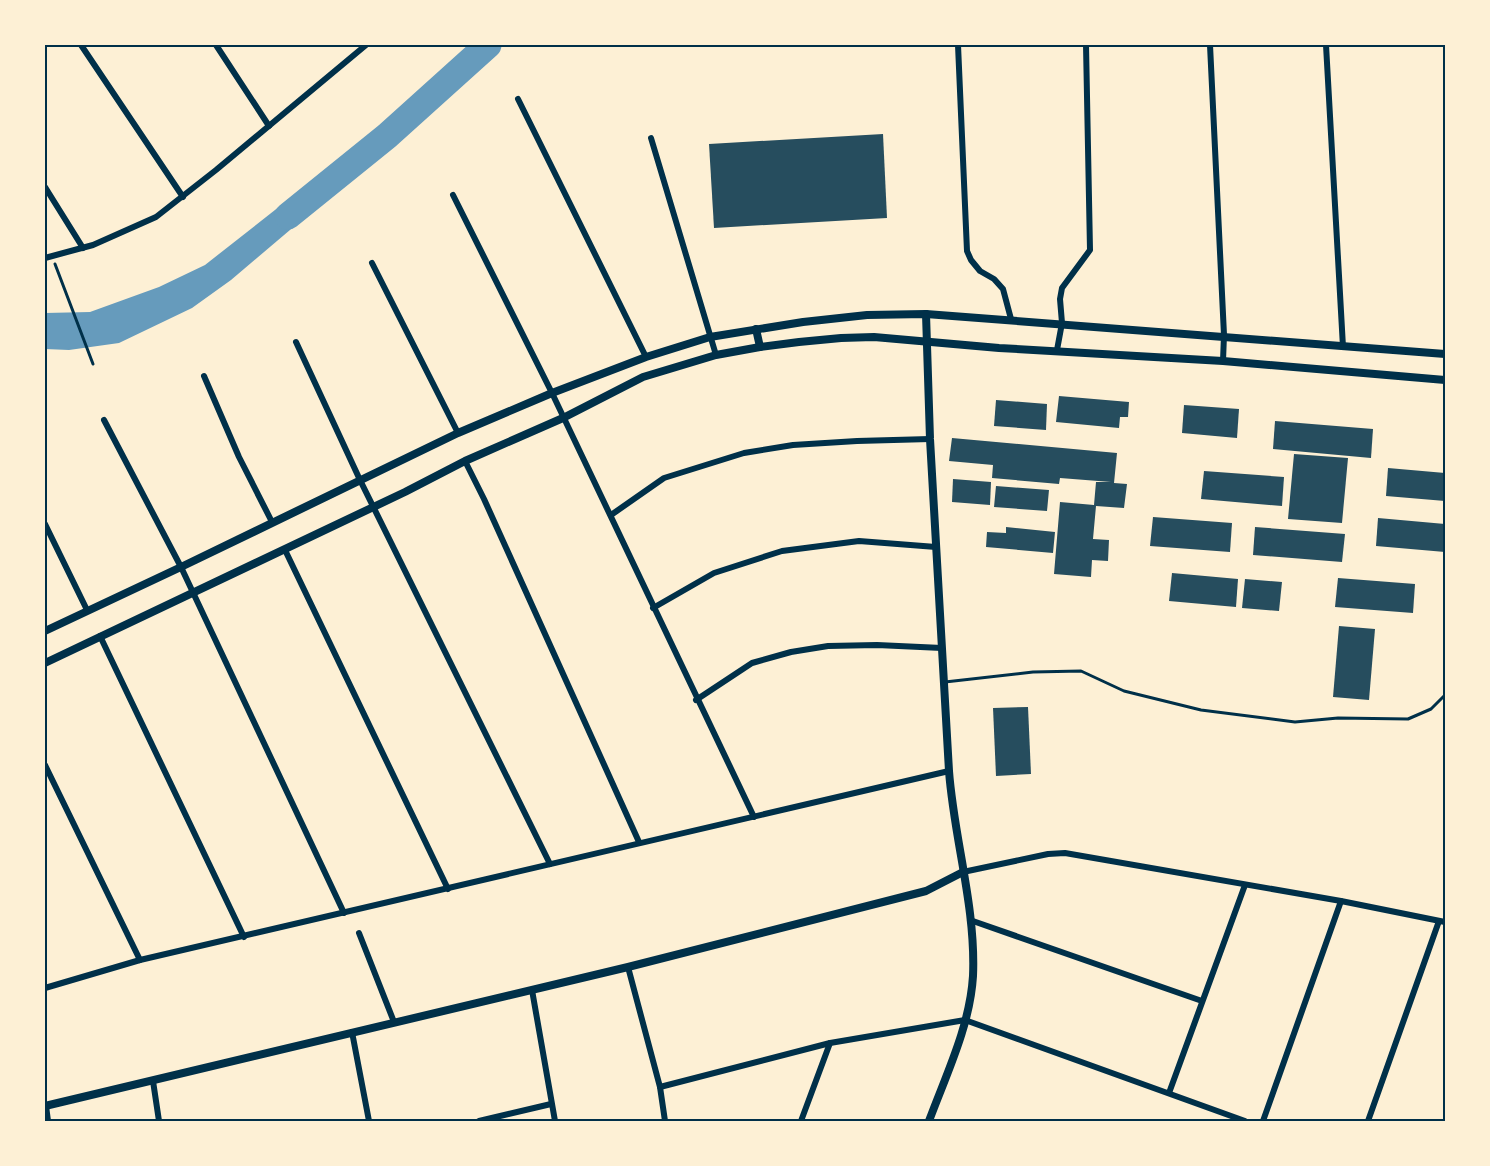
<svg xmlns="http://www.w3.org/2000/svg" width="1490" height="1166" viewBox="0 0 1490 1166" font-family="Raleway,sans-serif">
	<style>
		.water { fill: #669bbc }
		.lines { fill: none; stroke-linecap: round; stroke-linejoin: round }
		.river { stroke: #669bbc; stroke-width: 27 }
		.building { fill: #264d5e }
		.path { stroke: #003049; stroke-width: 3 }
		.service { stroke: #003049; stroke-width: 3 }
		.minor { stroke: #003049; stroke-width: 6 }
		.tertiary { stroke: #003049; stroke-width: 8 }
		.neatline { fill: none; stroke: #003049; stroke-width: 2 }
	</style>
	<rect width="100%" height="100%" fill="#fdf0d5"/>
	<path class="water" d="M308 184 323 202 231 280 192 308 119 343 69 350 45 349V313L90 312 159 287 205 265Z"/>
	<g class="lines">
		<path class="river" d="M288 216 387 136 488 45"/>
	</g>
	<g class="building">
		<path d="M883 134 887 218 714 228 709 144Z"/>
		<path d="M1059 396 1129 402 1128 417H1120L1119 428 1056 422Z"/>
		<path d="M996 400 1047 404 1046 430 994 426Z"/>
		<path d="M1184 405 1239 409 1237 438 1182 433Z"/>
		<path d="M1275 421 1373 429 1371 458 1273 449Z"/>
		<path d="M952 438 1117 453 1114 483 1127 484 1124 508 1096 506 1093 539 1109 540 1108 561 1092 560 1091 577 1054 574 1060 502 1094 505 1096 482H1111L1060 478 1059 484 992 478 993 465 949 461Z"/>
		<path d="M1294 454 1348 458 1342 523 1288 519Z"/>
		<path d="M1388 468 1445 473V501L1386 496Z"/>
		<path d="M1204 471 1284 477 1282 506 1201 499Z"/>
		<path d="M953 479 991 482 990 505 952 502Z"/>
		<path d="M996 486 1049 490 1047 511 994 507Z"/>
		<path d="M1153 517 1232 523 1230 552 1150 546Z"/>
		<path d="M1378 518 1445 524V552L1376 546Z"/>
		<path d="M1006 527 1055 532 1053 553 986 547 987 532 1006 533Z"/>
		<path d="M1255 527 1345 534 1342 562 1253 555Z"/>
		<path d="M1172 573 1238 579 1236 607 1169 601Z"/>
		<path d="M1338 578 1415 584 1413 613 1335 607Z"/>
		<path d="M1245 579 1282 582 1279 611 1242 608Z"/>
		<path d="M1339 626 1375 629 1369 700 1333 697Z"/>
		<path d="M1028 707 1031 774 996 776 993 708Z"/>
	</g>
	<g class="lines">
		<path class="path" d="M55 264 93 364"/>
		<path class="service" d="M945 682 1033 672 1081 671 1124 691 1201 710 1295 722 1338 718 1408 719 1431 709 1445 695"/>
		<g class="minor">
			<path d="M81 45 183 197"/>
			<path d="M216 45 269 126"/>
			<path d="M958 45 967 251 971 260 980 271 994 279 1003 289 1011 319"/>
			<path d="M1210 45 1224 335 1223 361"/>
			<path d="M1326 45 1343 347"/>
			<path d="M518 99 646 357"/>
			<path d="M651 138 716 355"/>
			<path d="M45 187 83 248"/>
			<path d="M453 195 552 393 754 817"/>
			<path d="M45 258 93 245 156 217 216 170 366 45"/>
			<path d="M372 263 458 433"/>
			<path d="M296 342 360 480 550 864"/>
			<path d="M1057 350 1062 323 1060 299 1062 288 1090 250 1086 45"/>
			<path d="M204 376 239 457 272 522"/>
			<path d="M104 420 181 567 344 913"/>
			<path d="M465 461 484 499 639 842"/>
			<path d="M611 515 664 478 744 453 793 445 857 441 930 439"/>
			<path d="M45 524 87 610"/>
			<path d="M285 550 448 889"/>
			<path d="M653 608 714 573 782 551 859 541 936 547"/>
			<path d="M100 636 244 937"/>
			<path d="M696 700 752 663 791 652 828 646 877 645 942 648"/>
			<path d="M45 765 140 960"/>
			<path d="M963 872 1048 854 1065 853 1341 901 1445 922"/>
			<path d="M970 920 1202 1001"/>
			<path d="M359 933 394 1022"/>
			<path d="M628 967 660 1087 665 1121"/>
			<path d="M45 988 140 960 949 771"/>
			<path d="M532 990 555 1121"/>
			<path d="M352 1032 369 1121"/>
			<path d="M153 1081 159 1121"/>
			<path d="M660 1087 830 1043 965 1020 1245 1121"/>
			<path d="M1169 1093 1245 885"/>
			<path d="M46 1106 48 1121"/>
			<path d="M479 1121 551 1104"/>
			<path d="M801 1121 830 1043"/>
			<path d="M1263 1121 1341 901"/>
			<path d="M1368 1121 1439 921"/>
		</g>
		<g class="tertiary">
			<path d="M926 314 930 439 949 771C954 839 976 907 973 976 970 1026 946 1075 929 1121"/>
			<path d="M756 329 760 347"/>
			<path d="M45 631 181 567 458 433 552 393 646 357 710 337 803 322 867 315 926 314 1445 354"/>
			<path d="M45 663 405 492 465 461 563 418 643 377 716 355 760 347 799 342 841 338 874 337 999 348 1223 361 1445 380"/>
			<path d="M45 1106 628 967 926 891 963 872"/>
		</g>
	</g>
	<rect width="1490" height="1166" fill="none" stroke="#fdf0d5" stroke-width="93"/>
	<rect x="46" y="46" width="1398" height="1074" class="neatline"/>
</svg>
